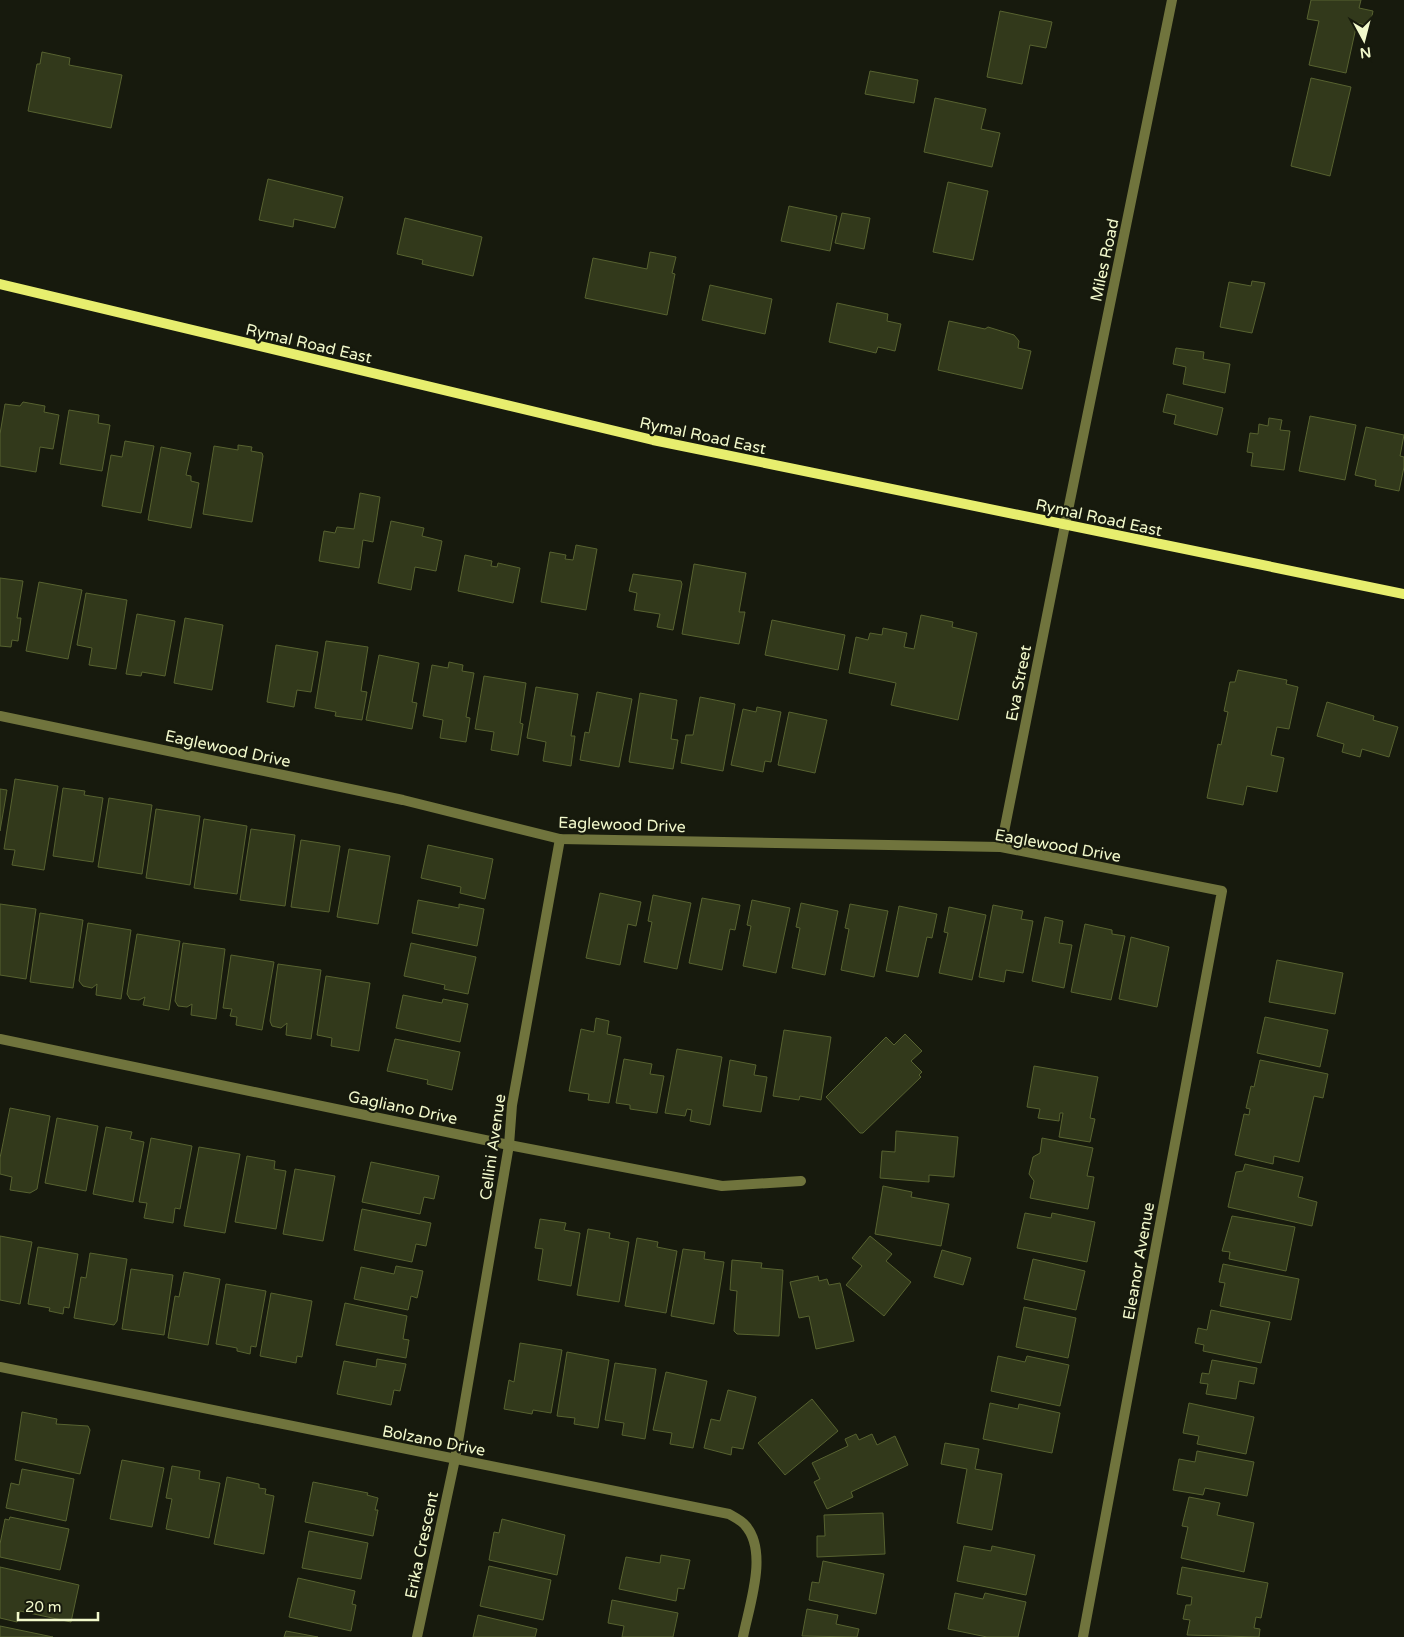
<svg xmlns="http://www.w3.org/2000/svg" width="1404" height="1637" viewBox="0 0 1404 1637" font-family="'Varela Round',sans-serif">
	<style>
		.building { fill: #32391b; stroke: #576230 }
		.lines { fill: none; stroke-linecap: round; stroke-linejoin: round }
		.minor { stroke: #70743d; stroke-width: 10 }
		.tertiary { stroke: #70743d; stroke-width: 10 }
		.secondary { stroke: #e7ee6e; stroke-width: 10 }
		.labels { text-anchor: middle; stroke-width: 4.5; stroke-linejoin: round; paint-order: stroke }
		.street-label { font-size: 16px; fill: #f2f9cc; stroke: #171a0d }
	</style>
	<rect width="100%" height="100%" fill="#171a0d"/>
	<g class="building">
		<path d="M1311 0H1361L1359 8 1373 11 1370 26 1357 23 1346 73 1309 65 1319 21 1307 19Z"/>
		<path d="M1000 11 1052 22 1046 48 1030 45 1022 84 987 77Z"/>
		<path d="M42 52 70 58 69 65 122 75 111 128 28 111 37 64H40Z"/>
		<path d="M870 71 918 80 914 103 865 94Z"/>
		<path d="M1311 78 1351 87 1330 176 1291 166Z"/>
		<path d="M935 98 986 109 981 129 1000 133 992 167 924 152Z"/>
		<path d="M268 179 343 197 335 228 294 219 293 227 259 220Z"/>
		<path d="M948 182 988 191 973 260 933 252Z"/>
		<path d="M789 206 837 216 830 251 781 241Z"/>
		<path d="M842 213 870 218 864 249 835 243Z"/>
		<path d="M405 218 482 237 473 276 422 264 423 260 397 254Z"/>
		<path d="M650 252 676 257 672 273 675 274 667 315 585 298 593 258 647 269Z"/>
		<path d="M1252 281 1265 283 1252 333 1220 327 1229 282 1251 286Z"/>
		<path d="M710 285 772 299 765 334 702 320Z"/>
		<path d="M837 303 888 314 887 321 901 324 895 351 878 347 876 353 829 342Z"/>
		<path d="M949 321 985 329 988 327 1014 335 1019 341 1018 348 1031 351 1022 389 938 370Z"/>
		<path d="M1176 348 1204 352 1203 359 1230 364 1225 393 1183 384 1186 367 1173 364Z"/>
		<path d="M1167 394 1223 408 1217 435 1174 424 1176 415 1163 412Z"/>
		<path d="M23 402 45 406 44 412 59 415 53 449 40 447 36 472 0 466V434L5 404 20 406Z"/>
		<path d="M69 410 99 415 98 423 110 425 102 471 60 464Z"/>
		<path d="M1310 416 1356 425 1345 480 1299 471Z"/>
		<path d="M1269 418 1282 420 1280 430 1290 431 1284 470 1251 466 1253 453 1247 452 1250 433 1258 434 1259 424 1268 426Z"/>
		<path d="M1366 427 1404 435 1400 456 1404 457V467L1399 491 1375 486 1376 480 1355 475Z"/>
		<path d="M125 441 154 446 141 513 102 506 111 455 122 457Z"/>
		<path d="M238 445 252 447 251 451 262 453 263 456 252 522 203 514 214 446 238 450Z"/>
		<path d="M161 447 191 453 186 475 191 476V481L199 483 191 528 148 520Z"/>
		<path d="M360 493 380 497 373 542 363 540 359 568 319 561 324 531 335 533 337 527 354 529Z"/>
		<path d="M391 521 424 528 422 536 442 541 436 571 415 567 411 590 378 583Z"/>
		<path d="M576 545 597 549 586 610 541 602 550 552 566 555 565 559 573 560Z"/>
		<path d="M465 555 492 561 491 566 497 567 498 563 520 568 513 603 458 591Z"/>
		<path d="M694 564 746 573 739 612H745L739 644 682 634Z"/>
		<path d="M633 574 681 581 682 584 673 630 657 627 660 614 634 610 637 593 629 591Z"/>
		<path d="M0 578 23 581 17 618H21L18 641 12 640 11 647 0 646Z"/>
		<path d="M39 582 82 590 68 659 26 651Z"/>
		<path d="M86 593 127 600 116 669 89 665 92 648 77 645Z"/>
		<path d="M137 614 175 621 165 676 142 672 141 676 126 674Z"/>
		<path d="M921 615 953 622 952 627 977 633 958 720 891 705 896 683 849 673 856 637 868 640 870 633 882 635 883 628 907 633 904 647 914 649Z"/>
		<path d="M185 618 223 625 212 690 174 683Z"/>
		<path d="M772 620 845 635 838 670 765 655Z"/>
		<path d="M326 641 368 647 361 691 367 692 362 720 335 716 336 712 315 708Z"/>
		<path d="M276 645 318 652 311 692 297 690 294 707 267 702Z"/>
		<path d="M379 655 419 663 412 702 417 703 412 729 366 720Z"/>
		<path d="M449 662 463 665 462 671 474 673 466 717 470 718 466 742 440 738 443 720 423 716 432 665 448 668Z"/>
		<path d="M1238 670 1287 680 1286 684 1298 687 1289 729 1277 727 1271 755 1284 758 1277 792 1247 786 1243 805 1207 798 1218 744 1221 745 1228 712 1224 711 1230 682H1235Z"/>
		<path d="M484 676 526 683 520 723 523 724 518 755 491 750 494 732 475 729Z"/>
		<path d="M536 687 578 694 571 736H575L571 766 543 761 546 742 527 738Z"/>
		<path d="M597 692 632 699 619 767 580 760 585 732 589 733Z"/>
		<path d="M640 693 677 700 671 739 678 740 673 769 629 762Z"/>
		<path d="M700 697 735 704 723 771 681 763 686 735H693Z"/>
		<path d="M1327 702 1374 716 1373 720 1398 727 1389 757 1362 749 1360 757 1342 752 1344 744 1317 736Z"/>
		<path d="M757 707 781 712 771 762 765 761 763 772 731 765 743 709 756 712Z"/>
		<path d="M789 712 827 720 815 773 778 765Z"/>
		<path d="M15 779 58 786 44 870 12 865 15 850 4 849Z"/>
		<path d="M63 788 85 791 84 795 103 798 93 862 53 856Z"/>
		<path d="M0 789 7 790 0 831Z"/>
		<path d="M109 798 152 805 142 874 98 867Z"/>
		<path d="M156 809 200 816 190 885 146 878Z"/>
		<path d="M204 819 247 826 237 894 194 888Z"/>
		<path d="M251 829 295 835 285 906 240 900Z"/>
		<path d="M301 840 340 846 329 912 291 907Z"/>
		<path d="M428 845 493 859 485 899 460 893 461 887 421 878Z"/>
		<path d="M349 849 390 856 378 924 337 917Z"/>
		<path d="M600 893 641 902 636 926 628 924 620 965 586 958Z"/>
		<path d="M653 895 691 903 677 969 644 962 652 922 648 921Z"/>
		<path d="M702 898 740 905 735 930 730 929 722 970 689 963Z"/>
		<path d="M418 900 459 908V904L484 909 477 946 412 933Z"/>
		<path d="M752 900 790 908 776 973 743 966 751 926 747 925Z"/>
		<path d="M801 903 838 911 825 975 792 968 800 928 796 927Z"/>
		<path d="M0 904 36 909 26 979 0 975Z"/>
		<path d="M850 904 888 911 874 977 841 970 849 929 845 928Z"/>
		<path d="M993 905 1023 911 1021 919 1033 921 1023 973 1006 970 1004 982 979 977Z"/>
		<path d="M899 906 937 914 932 938 927 937 918 977 886 971Z"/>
		<path d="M949 907 986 915 972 980 939 973 948 933 944 932Z"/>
		<path d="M40 913 83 920 73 988 30 982Z"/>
		<path d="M1045 917 1063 921 1059 943 1072 945 1064 988 1032 981Z"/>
		<path d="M88 923 131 930 121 999 96 995 97 984 92 988 83 986 79 981Z"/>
		<path d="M1085 924 1112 930V934L1125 936 1111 1000 1071 992Z"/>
		<path d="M137 934 180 941 169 1010 143 1005 145 997 139 1000 130 999 127 994Z"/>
		<path d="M1131 937 1169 947 1157 1007 1119 999Z"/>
		<path d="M183 943 225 949 216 1019 191 1015 192 1004 187 1007 178 1006 175 1001Z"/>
		<path d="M411 943 476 957 468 994 444 989 445 985 404 976Z"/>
		<path d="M231 955 274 962 262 1030 236 1025 237 1017 230 1016 232 1009 223 1008Z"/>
		<path d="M1277 960 1343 973 1335 1014 1269 1002Z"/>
		<path d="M278 964 321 970 311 1039 286 1035 287 1023 281 1028 272 1026 270 1021Z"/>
		<path d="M326 976 370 983 359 1051 331 1046 332 1038 317 1035Z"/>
		<path d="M403 995 442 1003 443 999 468 1004 460 1042 396 1028Z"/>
		<path d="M1265 1017 1328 1030 1320 1067 1257 1053Z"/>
		<path d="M596 1018 609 1021 607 1034 621 1037 609 1103 588 1100 589 1094 569 1091 581 1029 594 1032Z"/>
		<path d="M784 1030 831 1037 821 1100 800 1096 799 1100 773 1096Z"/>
		<path d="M905 1034 922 1051 911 1061 922 1072 919 1075 921 1077 863 1133H860L826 1097 886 1037 894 1045Z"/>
		<path d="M395 1039 460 1052 452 1090 427 1084 428 1080 387 1071Z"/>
		<path d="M677 1049 722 1057 710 1125 690 1121 692 1110 687 1109 685 1116 665 1113Z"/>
		<path d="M624 1059 652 1064 650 1074 664 1076 657 1113 630 1109V1105L616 1103Z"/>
		<path d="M730 1060 756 1065 754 1075 767 1077 761 1112 723 1106Z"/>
		<path d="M1260 1060 1328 1074 1323 1098 1314 1096 1299 1162 1274 1156 1273 1164 1235 1155 1244 1114 1249 1115 1250 1109 1246 1108 1251 1086 1254 1087Z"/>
		<path d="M1034 1066 1098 1077 1090 1118 1095 1119 1090 1142 1059 1137 1063 1113H1060L1059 1121 1038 1118 1040 1109 1027 1107Z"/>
		<path d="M10 1108 50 1116 37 1189 30 1193 10 1190 12 1177 0 1174V1158Z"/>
		<path d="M57 1118 98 1126 86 1191 45 1183Z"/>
		<path d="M106 1127 132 1132 130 1139 144 1142 133 1202 93 1194Z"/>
		<path d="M896 1131 958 1137 954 1177 929 1175V1182L880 1178 882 1151 895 1152Z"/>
		<path d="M151 1138 192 1146 180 1209 175 1208 173 1223 144 1218 147 1203 139 1202Z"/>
		<path d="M1042 1138 1093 1148 1087 1176 1094 1177 1088 1209 1030 1198 1034 1181 1029 1174 1033 1157 1040 1153Z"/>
		<path d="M199 1147 240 1154 225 1233 184 1226Z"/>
		<path d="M247 1156 275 1161 274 1169 286 1171 276 1229 235 1222Z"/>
		<path d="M371 1162 439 1176 434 1199 424 1197 420 1214 362 1202Z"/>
		<path d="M1245 1164 1303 1177 1298 1197 1317 1202 1312 1226 1228 1207 1236 1172 1243 1171Z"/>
		<path d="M295 1169 335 1176 323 1241 283 1234Z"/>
		<path d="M883 1186 912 1192 911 1197 949 1204 941 1246 875 1234Z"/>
		<path d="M362 1209 431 1223 426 1246 416 1244 412 1262 354 1250Z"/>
		<path d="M1025 1213 1051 1218 1052 1213 1095 1222 1087 1262 1017 1248Z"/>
		<path d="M1232 1216 1295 1227 1286 1271 1229 1259 1230 1252 1222 1251Z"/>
		<path d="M540 1219 566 1223 564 1230 580 1233 571 1286 538 1280 543 1249 535 1248Z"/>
		<path d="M588 1229 610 1233 609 1238 629 1242 619 1302 577 1295Z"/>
		<path d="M0 1236 32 1242 20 1304 0 1300Z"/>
		<path d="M870 1236 892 1254 886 1261 911 1282 884 1316 846 1285 862 1266 852 1258Z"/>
		<path d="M637 1238 658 1242 657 1247 677 1251 666 1313 625 1306Z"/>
		<path d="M38 1247 78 1254 69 1308 64 1307 63 1314 49 1311 50 1308 28 1304Z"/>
		<path d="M683 1249 705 1252 704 1259 724 1262 714 1324 671 1316Z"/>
		<path d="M942 1250 971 1258 963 1285 934 1277Z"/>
		<path d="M90 1253 127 1259 117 1321 114 1325 74 1318 81 1277 86 1278Z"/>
		<path d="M1033 1259 1085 1271 1076 1310 1024 1299Z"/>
		<path d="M732 1260 762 1263 761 1268 783 1270 779 1336 737 1334 734 1331 737 1291 730 1290Z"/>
		<path d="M1223 1264 1299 1279 1291 1320 1220 1306 1225 1283 1219 1282Z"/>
		<path d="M396 1266 423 1271 417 1298 411 1296 408 1310 354 1299 361 1267 394 1274Z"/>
		<path d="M131 1269 173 1275 164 1335 122 1329Z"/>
		<path d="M184 1272 220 1279 208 1345 168 1338 175 1296 179 1297Z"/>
		<path d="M818 1276 819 1281 827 1279 829 1285 840 1283 854 1341 816 1349 809 1316 799 1318 790 1282Z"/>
		<path d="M226 1284 266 1291 256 1347 251 1346 250 1354 237 1351V1348L216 1344Z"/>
		<path d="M271 1293 312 1301 302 1357 297 1356 296 1363 260 1356Z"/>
		<path d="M345 1303 407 1316 403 1339 409 1340 406 1358 336 1345Z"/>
		<path d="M1024 1307 1076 1318 1068 1358 1016 1347Z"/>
		<path d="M1211 1310 1270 1322 1261 1363 1203 1351 1204 1345 1195 1343 1198 1328 1207 1330Z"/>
		<path d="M520 1343 562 1350 551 1413 533 1410 532 1414 504 1409 509 1380 514 1382Z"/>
		<path d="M567 1352 609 1360 598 1428 574 1424 575 1418 557 1416Z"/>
		<path d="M998 1356 1025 1362 1027 1356 1069 1365 1060 1406 991 1391Z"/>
		<path d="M377 1359 406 1364 400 1391 394 1390 391 1405 337 1394 344 1361 376 1367Z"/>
		<path d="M1212 1360 1257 1368 1254 1384 1239 1381 1236 1399 1206 1394 1208 1384 1200 1383 1202 1373 1209 1374Z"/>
		<path d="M615 1363 656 1369 645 1439 622 1435 624 1423 605 1420Z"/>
		<path d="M666 1372 707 1381 693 1448 670 1444 672 1433 653 1430Z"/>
		<path d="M728 1390 756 1397 743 1449 732 1447 731 1455 704 1448 711 1419 720 1421Z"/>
		<path d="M812 1399 838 1431 785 1475 758 1443Z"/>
		<path d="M990 1403 1018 1409 1019 1404 1060 1413 1052 1453 983 1439Z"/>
		<path d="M1189 1403 1254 1417 1246 1454 1197 1444 1199 1436 1183 1433Z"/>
		<path d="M22 1412 57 1419 56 1424 88 1426 90 1430 80 1474 15 1460Z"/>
		<path d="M856 1434 859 1440 872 1434 877 1445 895 1436 908 1465 851 1492 853 1497 827 1509 814 1482 820 1479 812 1463 848 1446 845 1439Z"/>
		<path d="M945 1443 979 1449 975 1469 1002 1474 992 1530 957 1523 967 1469 941 1464Z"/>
		<path d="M1197 1451 1254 1462 1247 1496 1205 1488 1203 1495 1173 1490 1179 1459 1195 1462Z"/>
		<path d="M122 1460 164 1468 152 1527 110 1519Z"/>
		<path d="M172 1466 200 1471 199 1479 220 1483 209 1538 166 1529 172 1499 166 1498Z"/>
		<path d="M22 1469 74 1479 66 1521 6 1508 11 1483 19 1485Z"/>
		<path d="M227 1477 259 1484V1488L266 1489 265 1494 274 1496 264 1554 214 1544Z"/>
		<path d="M313 1482 368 1493 367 1495 378 1498 375 1510H378L373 1536 305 1522Z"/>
		<path d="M1189 1497 1220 1503 1217 1515 1254 1523 1244 1572 1181 1558 1188 1527 1182 1526Z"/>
		<path d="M883 1513 885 1554 817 1557V1536H825L824 1515Z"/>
		<path d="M10 1517 69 1529 60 1570 0 1557V1544L5 1519 9 1520Z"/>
		<path d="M502 1519 565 1535 557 1575 489 1560 494 1532 499 1533Z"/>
		<path d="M309 1531 368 1543 361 1579 302 1568Z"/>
		<path d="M964 1546 991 1551 992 1546 1035 1555 1026 1595 957 1581Z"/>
		<path d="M661 1555 690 1560 684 1589 678 1588 676 1601 619 1589 626 1557 660 1563Z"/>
		<path d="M823 1561 884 1574 876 1614 809 1600 812 1582 819 1583Z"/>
		<path d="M489 1566 551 1580 543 1620 480 1606Z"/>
		<path d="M0 1567 79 1585 71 1622 20 1611 17 1622 0 1618Z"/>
		<path d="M1182 1567 1268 1583 1261 1618 1256 1617 1254 1628 1260 1629 1259 1637 1187 1635 1190 1620 1183 1619 1186 1605H1191L1192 1597 1177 1594Z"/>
		<path d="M298 1578 355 1591 352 1604 356 1605 351 1631 289 1617Z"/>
		<path d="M955 1593 983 1599 985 1593 1026 1602 1018 1637H987L948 1629Z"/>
		<path d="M612 1600 678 1613 673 1637H622L624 1626 608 1623Z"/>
		<path d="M807 1609 838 1615 836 1624 859 1629 857 1637 802 1636Z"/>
		<path d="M478 1615 537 1629 535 1637H473Z"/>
		<path d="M0 1626 53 1637H0Z"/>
		<path d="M286 1631 318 1637H284Z"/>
	</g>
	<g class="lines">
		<g class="minor">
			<path d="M0 716 403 800 560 839 1001 847 1222 891 1083 1637"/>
			<path d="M1001 847 1065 525"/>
			<path d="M0 1039 509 1145 722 1186 801 1181"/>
			<path d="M0 1367 729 1514C734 1517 741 1520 745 1525 769 1551 749 1606 743 1637"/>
			<path d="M417 1637 455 1459 509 1145 512 1105 560 839"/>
		</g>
		<path class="tertiary" d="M1065 525 1172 0"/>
		<path class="secondary" d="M0 284 653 440 1404 594"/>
	</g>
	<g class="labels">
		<g class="street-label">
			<text transform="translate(1104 260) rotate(-78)" y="6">Miles Road</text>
			<text transform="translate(309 343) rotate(13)" y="6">Rymal Road East</text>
			<text transform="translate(703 435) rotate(12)" y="6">Rymal Road East</text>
			<text transform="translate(1099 517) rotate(12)" y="6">Rymal Road East</text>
			<text transform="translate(1018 683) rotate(-79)" y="6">Eva Street</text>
			<text transform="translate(228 748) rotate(12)" y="6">Eaglewood Drive</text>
			<text transform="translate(622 824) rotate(2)" y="6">Eaglewood Drive</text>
			<text transform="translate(1058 845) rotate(10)" y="6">Eaglewood Drive</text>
			<text transform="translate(403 1107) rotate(12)" y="6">Gagliano Drive</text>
			<text transform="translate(492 1147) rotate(-82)" y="6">Cellini Avenue</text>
			<text transform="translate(1138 1261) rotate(-80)" y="6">Eleanor Avenue</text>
			<text transform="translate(434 1440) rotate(11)" y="6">Bolzano Drive</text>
			<text transform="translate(421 1545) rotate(-78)" y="6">Erika Crescent</text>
		</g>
	</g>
	<g transform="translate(1364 40) rotate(173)" stroke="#171a0d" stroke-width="4" paint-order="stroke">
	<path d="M0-4L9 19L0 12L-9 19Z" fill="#f2f9cc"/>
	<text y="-8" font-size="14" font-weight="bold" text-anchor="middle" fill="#f2f9cc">N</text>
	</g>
	<path d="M18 1612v8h80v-8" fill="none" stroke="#f2f9cc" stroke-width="2.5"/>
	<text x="25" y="1612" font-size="15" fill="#f2f9cc" stroke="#171a0d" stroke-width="4" paint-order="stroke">20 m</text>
</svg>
